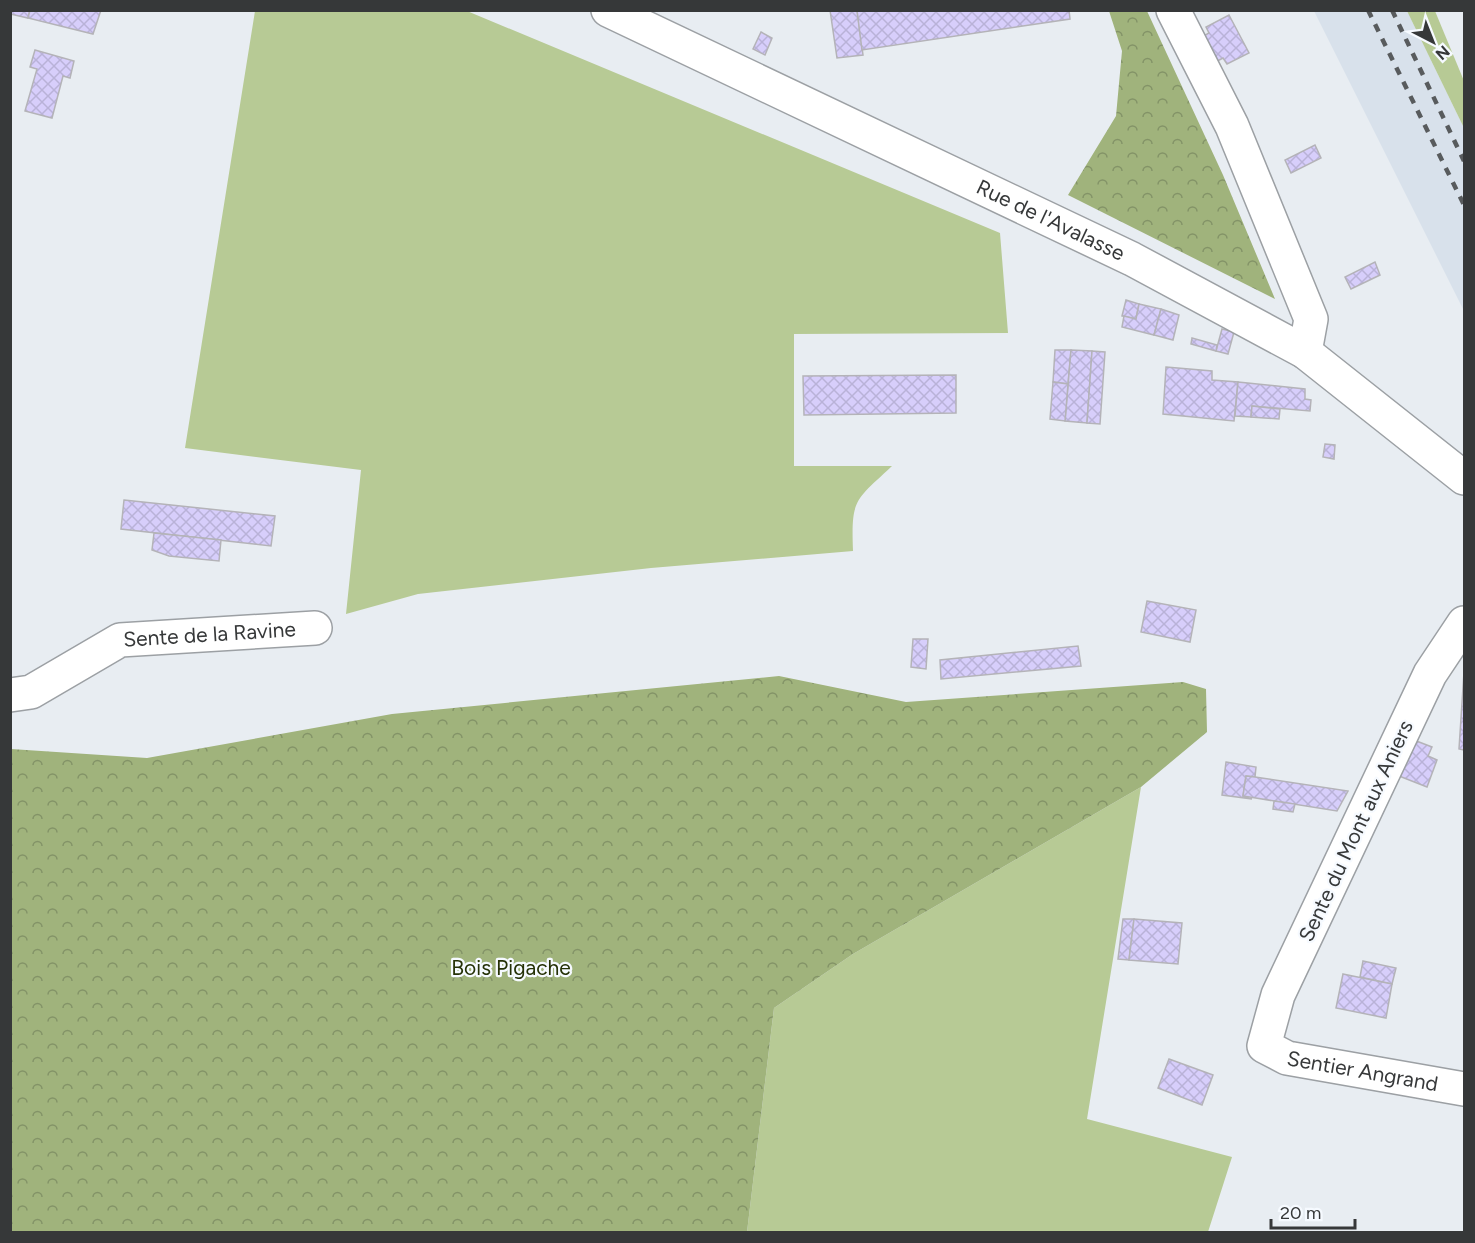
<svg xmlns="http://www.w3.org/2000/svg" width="1475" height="1243" viewBox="0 0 1475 1243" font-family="Figtree,sans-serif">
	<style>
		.built { fill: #d8e1eb }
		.green { fill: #b7ca95 }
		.forest { fill: url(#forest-crowns) }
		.building { fill: url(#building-cross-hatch); stroke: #b4b3b8; stroke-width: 1.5 }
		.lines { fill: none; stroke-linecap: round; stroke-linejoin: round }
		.street-casing { stroke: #9ca0a4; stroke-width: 36 }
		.secondary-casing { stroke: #9ca0a4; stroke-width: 36 }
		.street { stroke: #fff; stroke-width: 33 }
		.secondary { stroke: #fff; stroke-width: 33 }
		.rail { stroke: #585b5d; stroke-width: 4.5; stroke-dasharray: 8 8; stroke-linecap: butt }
		.labels { text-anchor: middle; stroke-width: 4.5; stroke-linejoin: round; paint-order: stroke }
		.street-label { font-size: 21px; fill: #363839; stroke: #f6faff }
		.park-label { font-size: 21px; fill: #253106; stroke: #f6faff }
	</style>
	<defs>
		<pattern id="forest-crowns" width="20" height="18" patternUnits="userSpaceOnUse" patternTransform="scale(1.5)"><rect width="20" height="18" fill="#a0b37c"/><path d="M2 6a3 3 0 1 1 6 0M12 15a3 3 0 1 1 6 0" fill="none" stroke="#839367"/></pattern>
		<pattern id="building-cross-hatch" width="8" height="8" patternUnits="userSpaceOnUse" patternTransform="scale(1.5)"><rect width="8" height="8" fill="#d7cefb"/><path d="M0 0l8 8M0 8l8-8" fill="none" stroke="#b9b2d8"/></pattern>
	</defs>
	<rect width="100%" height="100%" fill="#e8edf2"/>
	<path class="built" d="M1314 11H1407L1464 128V311Z"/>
	<g class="green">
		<path d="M255 11H467L1000 233 1008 333 794 334V466H892C855 501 851 498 853 551L651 568 418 594 346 614 361 470 185 448Z"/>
		<path d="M1407 11H1435L1464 81V128Z"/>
		<path d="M1141 787 1087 1119 1232 1157 1208 1232H747L774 1008 853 954Z"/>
	</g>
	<g class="forest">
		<path d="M1109 11H1147L1223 175 1275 299 1068 195 1116 116 1122 51Z"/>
		<path d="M779 676 906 702 1183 682 1206 689 1207 732 1141 787 853 954 774 1008 747 1232H11V749L147 758 392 714Z"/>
	</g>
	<g class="building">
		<path d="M10 10H30L28 18 10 14Z"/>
		<path d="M30 10H101L93 34 28 18Z"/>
		<path d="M830 10H857L863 55 837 58Z"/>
		<path d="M857 10H1069L1070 19 862 50Z"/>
		<path d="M1229 15 1249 53 1227 64 1223 58 1208 66 1195 41 1209 33 1206 27Z"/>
		<path d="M761 32 772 38 765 55 753 49Z"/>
		<path d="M35 50 74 61 70 78 63 76 52 118 25 111 37 69 30 67Z"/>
		<path d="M1315 145 1321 158 1291 173 1285 160Z"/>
		<path d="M1375 262 1380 275 1351 289 1345 277Z"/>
		<path d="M1126 300 1139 304 1136 319 1122 316Z"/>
		<path d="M1139 304 1161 309 1154 335 1122 327 1124 316 1136 319Z"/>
		<path d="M1161 309 1179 315 1173 340 1154 335Z"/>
		<path d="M1222 329 1234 332 1228 354 1216 351Z"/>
		<path d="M1192 338 1217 345 1216 351 1191 344Z"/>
		<path d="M1055 350H1071L1068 384 1053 382Z"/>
		<path d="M1071 350 1092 351 1087 423 1065 421Z"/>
		<path d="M1092 351 1105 352 1100 424 1087 423Z"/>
		<path d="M1166 367 1212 371V380L1238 382 1234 421 1163 414Z"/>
		<path d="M956 375V413L804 415 803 376Z"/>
		<path d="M1053 382 1068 384 1065 421 1050 419Z"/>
		<path d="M1238 382 1305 389V399L1311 400 1310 411 1252 406 1251 417 1235 416Z"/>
		<path d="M1252 406 1280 409 1279 419 1251 417Z"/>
		<path d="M1325 444 1335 445 1334 459 1323 457Z"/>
		<path d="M124 500 275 516 271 546 121 529Z"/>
		<path d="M154 533 221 540 219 561 169 556 152 550Z"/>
		<path d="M1147 601 1196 610 1190 642 1141 632Z"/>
		<path d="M913 639H928L926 669 911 667Z"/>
		<path d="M1078 646 1081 666 941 679 940 660Z"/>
		<path d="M1464 672V750L1459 749Z"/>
		<path d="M1406 737 1432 747 1428 756 1437 760 1427 787 1394 774Z"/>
		<path d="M1226 762 1256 767 1255 777 1246 776 1243 796 1252 799 1222 795Z"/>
		<path d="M1246 776 1255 777 1348 791 1337 811 1243 796Z"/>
		<path d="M1274 801 1295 804 1293 812 1273 809Z"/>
		<path d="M1123 919H1134L1129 960 1118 959Z"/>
		<path d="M1134 919 1182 923 1178 964 1129 960Z"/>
		<path d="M1363 961 1396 968 1392 984 1360 977Z"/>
		<path d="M1343 974 1392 984 1386 1018 1336 1008Z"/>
		<path d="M1169 1059 1213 1075 1202 1105 1158 1088Z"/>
	</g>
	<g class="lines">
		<defs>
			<g id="street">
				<path d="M1173 10 1232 126 1311 319 1305 352"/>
				<path id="s1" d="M1464 623 1430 674 1278 995 1264 1046 1287 1058 1464 1089"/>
				<path id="s2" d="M10 695 31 692 120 640 315 628"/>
			</g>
			<g id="secondary">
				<path id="s3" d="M608 10 1132 259 1305 352 1464 478"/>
			</g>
		</defs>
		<use href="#street" class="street-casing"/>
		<use href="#secondary" class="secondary-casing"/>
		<use href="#street" class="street"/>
		<use href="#secondary" class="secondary"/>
		<g class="rail">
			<path d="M1368 10 1464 205"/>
			<path d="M1392 10 1464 161"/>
		</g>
	</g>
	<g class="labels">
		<g class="street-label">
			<text dy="7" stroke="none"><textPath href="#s3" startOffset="490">Rue de l'Avalasse</textPath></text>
			<text dy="7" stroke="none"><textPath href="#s2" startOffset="214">Sente de la Ravine</textPath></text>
			<text transform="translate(1356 831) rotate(-65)" y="7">Sente du Mont aux Aniers</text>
			<text dy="7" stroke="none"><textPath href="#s1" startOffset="572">Sentier Angrand</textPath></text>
		</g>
		<g class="park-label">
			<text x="511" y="975">Bois Pigache</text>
		</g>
	</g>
	<rect width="1475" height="1243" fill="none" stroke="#363839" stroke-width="24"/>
	<g transform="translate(1433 42) rotate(138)" stroke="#f6faff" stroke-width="4.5" paint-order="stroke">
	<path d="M0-4.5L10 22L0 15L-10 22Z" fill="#363839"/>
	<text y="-9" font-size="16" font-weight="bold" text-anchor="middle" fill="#363839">N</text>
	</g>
	<path d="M1271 1219v9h84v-9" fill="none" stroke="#363839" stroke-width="3"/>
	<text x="1280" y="1219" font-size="18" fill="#363839" stroke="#f6faff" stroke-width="4.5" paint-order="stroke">20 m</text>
</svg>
